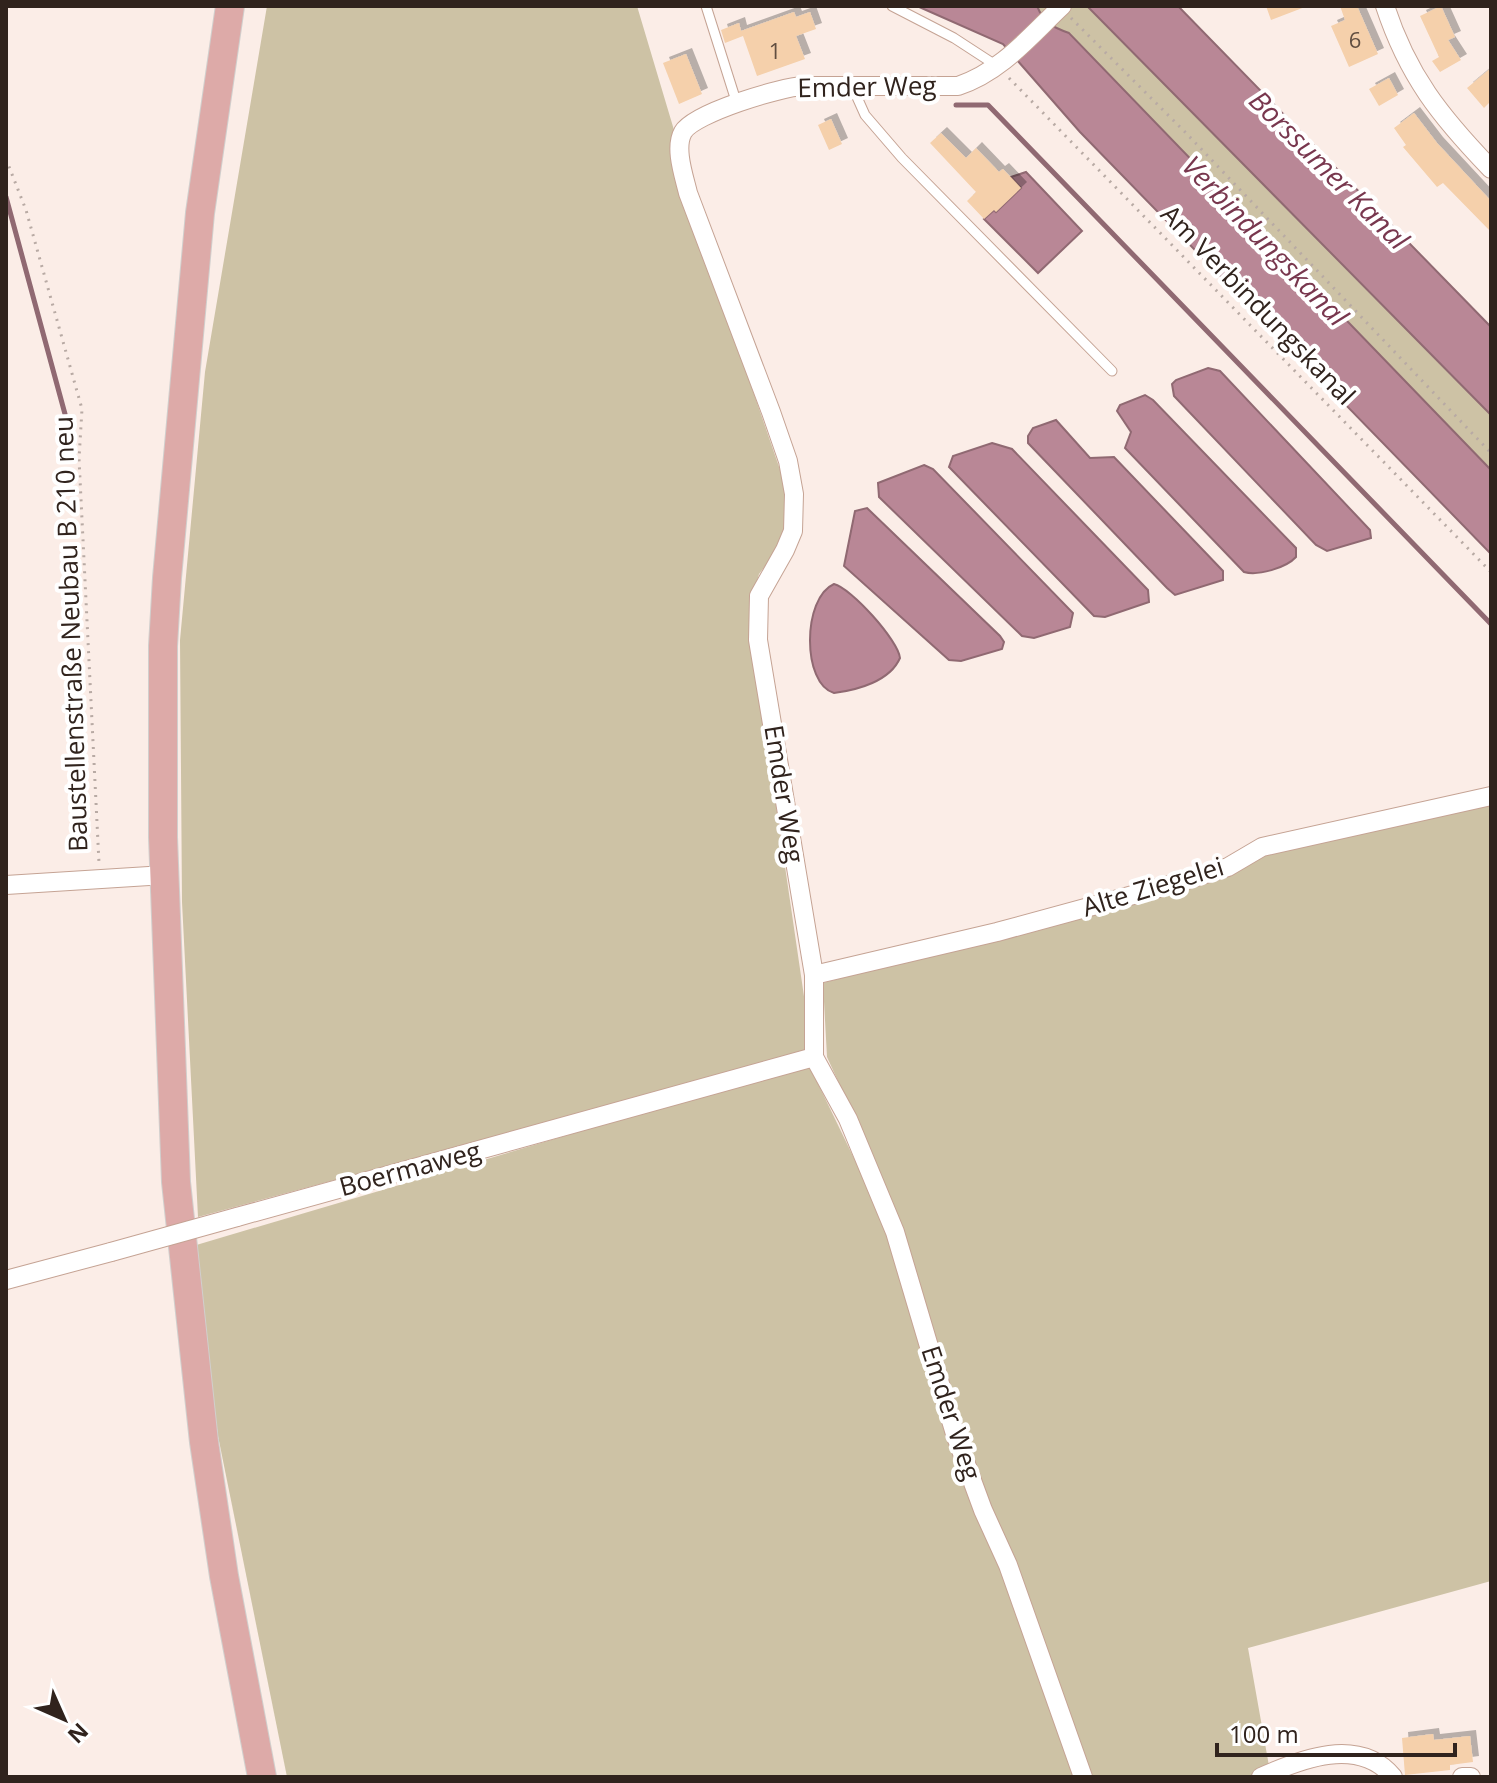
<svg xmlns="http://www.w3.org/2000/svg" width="1497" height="1783" viewBox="0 0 1497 1783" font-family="'Open Sans',sans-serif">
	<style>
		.green { fill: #cdc2a5 }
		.water { fill: #b98796; stroke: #906972; stroke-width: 2 }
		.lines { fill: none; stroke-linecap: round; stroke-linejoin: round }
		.stream { stroke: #906972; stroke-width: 5 }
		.building { fill: #f5d0ab; filter: url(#shadow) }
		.lane-casing { stroke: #c5a394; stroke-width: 11 }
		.street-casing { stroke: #c5a394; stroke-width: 20 }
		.primary-casing { stroke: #d1cfcd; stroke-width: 30 }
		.path { stroke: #b8aaa4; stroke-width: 3; stroke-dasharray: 2 6; stroke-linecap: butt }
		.lane { stroke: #fff; stroke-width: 9 }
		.street { stroke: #fff; stroke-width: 18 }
		.primary { stroke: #ddaaa8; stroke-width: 28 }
		.street-bridge-casing { stroke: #c5a394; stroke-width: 20; stroke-linecap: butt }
		.street-bridge { stroke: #fff; stroke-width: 18 }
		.labels { text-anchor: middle; stroke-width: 8; stroke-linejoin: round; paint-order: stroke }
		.number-label { font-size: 22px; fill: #614e40 }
		.street-label { font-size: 26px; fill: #30231d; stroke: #fff }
		.water-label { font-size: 28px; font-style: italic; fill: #78374e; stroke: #fff }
	</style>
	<defs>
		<filter id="shadow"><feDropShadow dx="6" dy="-6" stdDeviation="0" flood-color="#0004"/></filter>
	</defs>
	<rect width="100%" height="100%" fill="#fbede7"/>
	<g class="green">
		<path d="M267 6H637L674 130 675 164 788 493 787 523 778 549 759 574 749 610 750 627 812 1051 198 1217 182 902 180 640 205 372Z"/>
		<path d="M1037 6H1087L1491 415V470L1069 33C1052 27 1044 23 1037 6Z"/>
		<path d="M1491 802V1581L1248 1648 1269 1766 1248 1777H1089L961 1431 876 1164 827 1057 823 983 1228 875 1266 854Z"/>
		<path d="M810 1067 890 1233 1075 1777H287L218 1436 193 1246 632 1116Z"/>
	</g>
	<g class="water">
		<path d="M917 6H1037C1044 23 1052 27 1069 33L1491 470V554L1080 132 1003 44Z"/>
		<path d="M1087 6H1178L1491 327V415Z"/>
		<path d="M1026 172 1082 231 1038 273 984 219 994 210 996 212 1021 188 1011 177Z"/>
		<path d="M1208 368 1220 371 1370 530 1371 538 1327 551 1316 545 1174 396 1172 384 1176 380Z"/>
		<path d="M1145 395 1153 400 1296 548V557C1286 568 1258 576 1244 572L1125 448 1131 432 1117 411 1120 405Z"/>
		<path d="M1056 420 1090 458 1114 457 1223 571V580L1175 595 1167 588 1028 443V436L1033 428Z"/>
		<path d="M992 443 1012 449 1148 590 1149 602 1105 617 1094 616 949 467 953 456Z"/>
		<path d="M924 465 933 469 1073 613 1070 627 1034 638 1022 636 879 497 878 483Z"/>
		<path d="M867 508 1000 636 1004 642 1002 649 961 661 949 660 844 566 855 511Z"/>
		<path d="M834 584C851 588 898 640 900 658 890 681 858 690 834 693 802 684 802 598 834 584Z"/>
	</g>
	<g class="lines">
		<g class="stream">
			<path d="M956 105H988L1491 624"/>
			<path d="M6 197 65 414"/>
		</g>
	</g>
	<g class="building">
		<path d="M1266 6H1305V7L1271 20Z"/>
		<path d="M1340 6H1357L1378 54 1349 67 1331 26 1345 20Z"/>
		<path d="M1441 6 1455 37 1448 40 1461 60 1440 72 1432 61 1439 57 1420 16Z"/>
		<path d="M794 12 796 17 810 12 816 29 796 36 805 59 757 76 743 36 725 43 721 30 739 23 741 31Z"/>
		<path d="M686 54 702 94 679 104 663 63Z"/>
		<path d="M1491 68V101L1484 108 1467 88Z"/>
		<path d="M1389 78 1398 95 1379 106 1369 89Z"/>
		<path d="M1414 113 1437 143 1491 201V232L1443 183 1437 187 1403 147 1406 145 1394 128Z"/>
		<path d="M831 119 842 144 829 150 818 125Z"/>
		<path d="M941 133 966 158 976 148 999 172 1003 169 1021 188 996 212 994 210 984 219 967 201 976 192 930 143Z"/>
		<path d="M1433 1734 1434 1740 1470 1736 1473 1762 1450 1765V1770L1405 1775 1402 1738Z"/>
	</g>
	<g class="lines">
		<defs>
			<g id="lane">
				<path d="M706 6 737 104"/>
				<path d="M892 6 954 38 997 66"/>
				<path d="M852 86 865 115 902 158 1112 371"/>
			</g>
			<g id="street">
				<path d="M1062 6C1030 36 1001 72 958 86H803C781 87 694 113 683 132 674 148 684 176 688 193L771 412 788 461 794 494 793 531 785 550 759 596 758 640 814 975V1057L848 1119 895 1232 955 1434 983 1510 1008 1565 1083 1777"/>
				<path d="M1385 6C1408 76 1440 116 1491 169"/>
				<path d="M6 885 165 875"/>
				<path d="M814 975 997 932 1177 883 1228 867 1262 847 1491 796"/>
				<path d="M237 1217 814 1057"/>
				<path d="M6 1280 111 1252"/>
				<path d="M1261 1777C1301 1759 1359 1736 1393 1777"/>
				<path d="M1462 1777H1471"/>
			</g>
			<path id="primary" d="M230 6 200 213 167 578 163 646V837L176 1182 204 1442 224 1576 262 1777"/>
		</defs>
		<use href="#lane" class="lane-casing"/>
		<use href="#street" class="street-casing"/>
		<use href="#primary" class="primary-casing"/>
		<g class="path">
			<path d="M1071 18 1185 132 1491 453"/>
			<path d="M1009 78 1491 572"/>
			<path d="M6 159 26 210 82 409 79 459 99 863"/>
		</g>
		<use href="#lane" class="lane"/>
		<use href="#street" class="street"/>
		<use href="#primary" class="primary"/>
		<defs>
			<path id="street-bridge" d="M111 1252 237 1217"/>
		</defs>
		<use href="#street-bridge" class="street-bridge-casing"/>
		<use href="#street-bridge" class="street-bridge"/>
	</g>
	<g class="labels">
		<g class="number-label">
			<text x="1355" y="48">6</text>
			<text x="775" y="59">1</text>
		</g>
		<g class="street-label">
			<text transform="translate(867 87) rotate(-1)" y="9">Emder Weg</text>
			<text transform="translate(1258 305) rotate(46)" y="9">Am Verbindungskanal</text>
			<text transform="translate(71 634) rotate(-92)" y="9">Baustellenstraße Neubau B 210 neu</text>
			<text transform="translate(784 794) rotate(81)" y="9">Emder Weg</text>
			<text transform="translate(1153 887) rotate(-17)" y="9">Alte Ziegelei</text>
			<text transform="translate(410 1169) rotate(-15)" y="9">Boermaweg</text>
			<text transform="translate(951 1413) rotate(72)" y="9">Emder Weg</text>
		</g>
		<g class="water-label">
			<text transform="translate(1329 170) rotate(45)" y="10">Borssumer Kanal</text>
			<text transform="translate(1265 241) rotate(46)" y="10">Verbindungskanal</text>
		</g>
	</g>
	<rect width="1497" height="1783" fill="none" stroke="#30231d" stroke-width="16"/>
	<g transform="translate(64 1719) rotate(135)" stroke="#ffffff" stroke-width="6" paint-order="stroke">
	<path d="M0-6L14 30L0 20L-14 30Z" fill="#30231d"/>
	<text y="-12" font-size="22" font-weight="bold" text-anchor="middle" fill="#30231d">N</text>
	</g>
	<path d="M1217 1743v12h238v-12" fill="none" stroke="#30231d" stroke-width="4"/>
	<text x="1229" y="1743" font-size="24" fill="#30231d" stroke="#ffffff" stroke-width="6" paint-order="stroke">100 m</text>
</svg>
